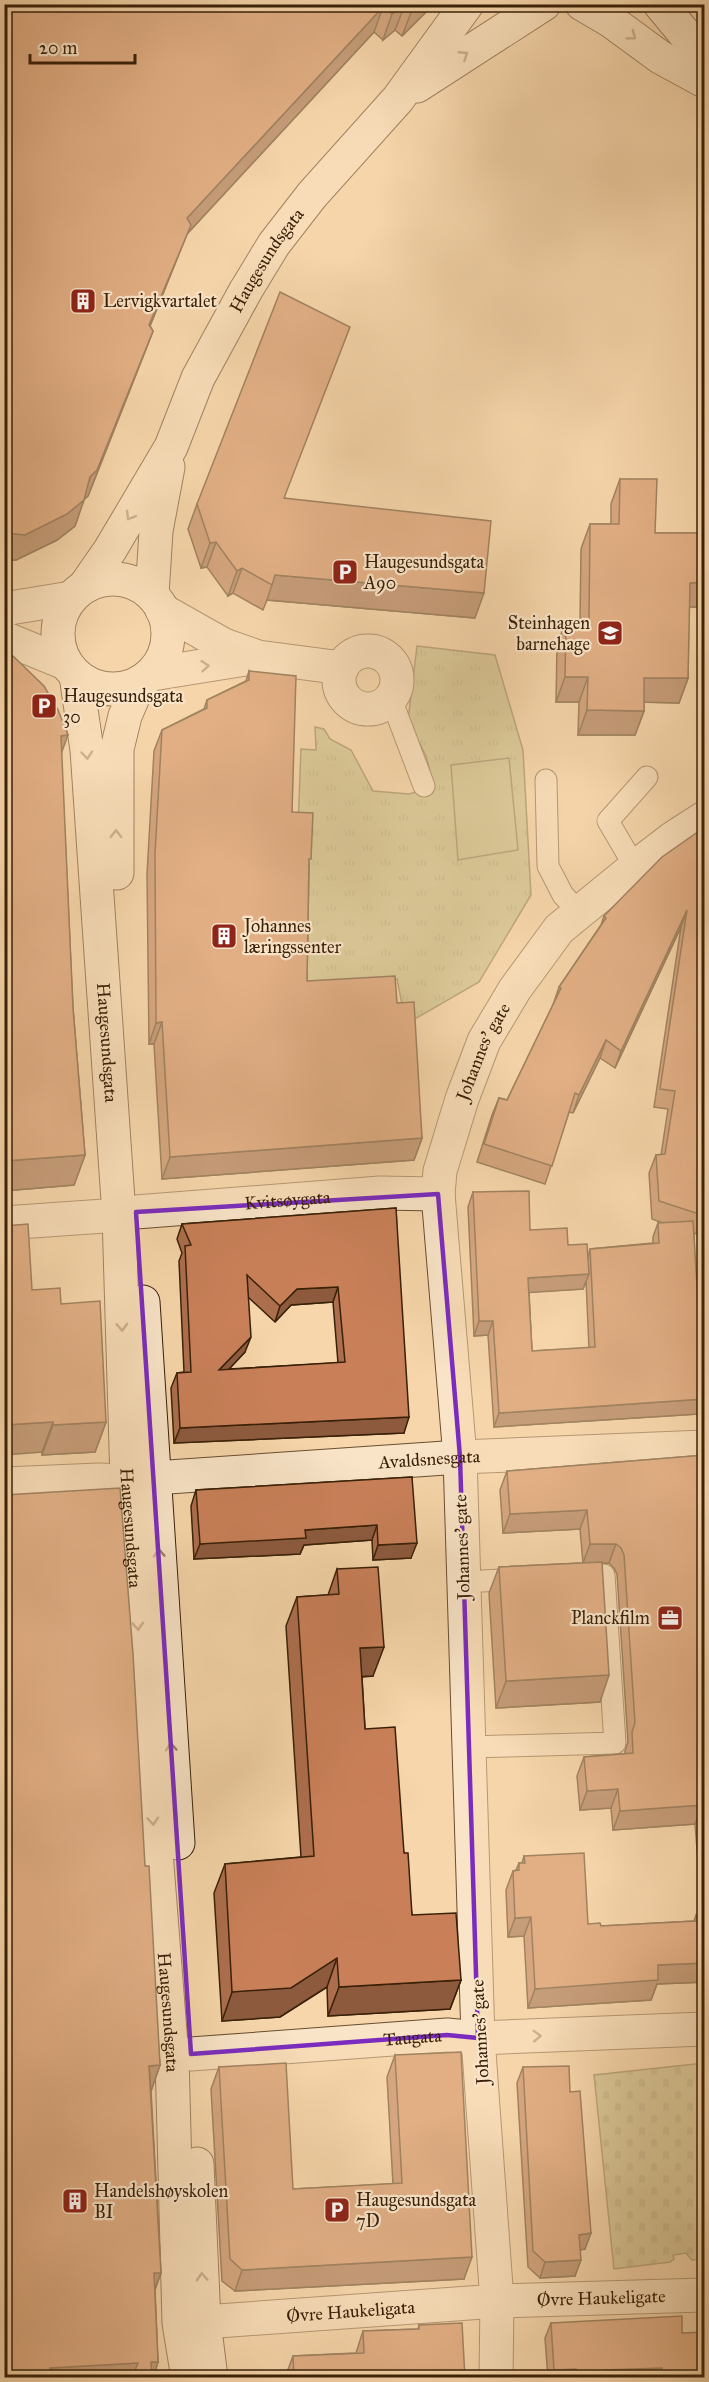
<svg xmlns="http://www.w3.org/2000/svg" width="709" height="2382" viewBox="0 0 709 2382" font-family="'IM FELL Great Primer',serif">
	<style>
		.grass { fill: url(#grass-tufts); stroke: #7c6e48; stroke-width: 1.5 }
		.cemetery { fill: url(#cemetery-stones); stroke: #7c6e48; stroke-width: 1.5 }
		.garden { fill: #bebd87; stroke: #7c6e48; stroke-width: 1.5 }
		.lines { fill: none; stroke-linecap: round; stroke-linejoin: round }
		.service-casing { stroke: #684e30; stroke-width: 23 }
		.minor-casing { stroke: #684e30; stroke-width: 35 }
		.secondary-casing { stroke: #392008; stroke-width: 35 }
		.service { stroke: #f9e4c8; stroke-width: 21 }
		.minor { stroke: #f9e4c8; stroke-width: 33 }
		.secondary { stroke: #f9e4c8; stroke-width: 33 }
		.wall { fill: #ad6e4d; stroke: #392008; stroke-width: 1.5; fill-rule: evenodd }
		.shaded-wall { fill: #8d5a3e; stroke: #392008; stroke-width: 1.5 }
		.building { fill: #c98059; stroke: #392008; stroke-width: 1.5; fill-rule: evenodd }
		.oneway { stroke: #998268 }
		.marked { fill: none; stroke: #7b2cbf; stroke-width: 4.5; stroke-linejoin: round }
		.labels { text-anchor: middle; stroke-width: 4.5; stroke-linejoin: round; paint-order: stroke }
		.street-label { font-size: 18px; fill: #392008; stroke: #f9e4c8 }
		.poi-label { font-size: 18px; fill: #392008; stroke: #f9e4c8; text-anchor: start }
	</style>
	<defs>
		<pattern id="grass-tufts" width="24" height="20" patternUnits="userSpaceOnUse" patternTransform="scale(1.5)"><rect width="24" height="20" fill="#bebd87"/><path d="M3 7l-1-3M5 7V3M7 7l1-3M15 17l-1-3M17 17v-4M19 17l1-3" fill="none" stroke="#a4a273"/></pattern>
		<pattern id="cemetery-stones" width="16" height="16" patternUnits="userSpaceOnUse" patternTransform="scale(1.5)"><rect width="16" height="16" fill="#bebd87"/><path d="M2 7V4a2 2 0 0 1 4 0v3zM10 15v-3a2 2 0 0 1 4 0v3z" fill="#a4a273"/></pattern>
	</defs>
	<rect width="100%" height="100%" fill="#f6d6aa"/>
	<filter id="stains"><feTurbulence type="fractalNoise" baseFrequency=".00333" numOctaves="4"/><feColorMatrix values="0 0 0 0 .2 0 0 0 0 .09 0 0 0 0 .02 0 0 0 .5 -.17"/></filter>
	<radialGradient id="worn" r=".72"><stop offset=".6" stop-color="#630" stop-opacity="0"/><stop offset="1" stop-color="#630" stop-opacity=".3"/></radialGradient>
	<path class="grass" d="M417 646 495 655 523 750 531 895 479 982 406 1024 397 979 369 980 308 1009 298 827 301 749 316 750 315 727 324 729 330 739 351 750 373 791 409 794 434 787 426 756 408 720Z"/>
	<path class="cemetery" d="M704 2063V2259L692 2260 686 2253 673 2255 674 2259 670 2262 614 2269 594 2075Z"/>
	<path class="garden" d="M509 758 518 850 458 860 451 765Z"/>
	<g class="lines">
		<defs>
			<g id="service">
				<path d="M391 699 424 786"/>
				<path d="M546 780 548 866 563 895 579 912"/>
				<path d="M635 867 608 821 647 777"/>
				<path d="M463 1582 522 1579"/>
				<path d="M469 1747 615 1743 604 1575 574 1576"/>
			</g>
			<g id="minor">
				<path d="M4 609 71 598"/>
				<path d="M162 610 224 645 258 657 342 668"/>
				<path d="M4 638 65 663"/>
				<circle cx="368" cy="680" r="29"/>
				<path d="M152 674 257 657"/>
				<path id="s1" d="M136 1212 380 1193 438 1194"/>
				<path d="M4 1223 119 1215"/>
				<path id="s2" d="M154 1478 460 1457 704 1447"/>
				<path d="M4 1484 99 1480 127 1481"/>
				<path id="s3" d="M191 2054 447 2035 478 2038 704 2029"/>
				<path id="s4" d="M204 2322 497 2301 704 2295"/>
				<path id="s5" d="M496 2378 497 2301 478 2038 460 1457 438 1194 440 1171 462 1099 484 1041 515 989 559 929 635 867 673 838 704 818"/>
			</g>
			<g id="secondary">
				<path d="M582 4 611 21 660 57 704 81"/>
				<path d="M660 4 689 39 704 63"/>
				<path d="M417 86 544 4"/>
				<circle cx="113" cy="634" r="55"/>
				<path id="s6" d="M85 586 110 550 171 447 198 378 246 290 274 244 312 195 398 99 467 4"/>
				<path d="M152 595 156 531 168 467"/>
				<path id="s7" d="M76 676 87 750 119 1215 127 1481 172 2057 179 2323 188 2378"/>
				<path d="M117 873V749L125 716 139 683"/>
				<path d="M143 1302 178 1843"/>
				<path d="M197 2164 204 2322 211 2378"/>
			</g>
		</defs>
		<use href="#service" class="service-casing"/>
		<use href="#minor" class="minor-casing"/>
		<use href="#secondary" class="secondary-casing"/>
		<use href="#service" class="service"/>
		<use href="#minor" class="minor"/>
		<use href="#secondary" class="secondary"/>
	</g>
	<g class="wall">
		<path d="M434 4 402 36 395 30 383 40 374 32 187 234 150 326 153 331 143 357 88 496 84 499 75 526 57 540 16 560H4V10Z"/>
		<path d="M620 479 655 533H705V607H689L688 678 679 703 644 702V711L635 735H578L579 702H556L557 645 566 621H580L581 549 590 524H611V504Z"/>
		<path d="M285 498 475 618 267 600 263 610 233 593 228 596 207 567 201 568 188 529 197 504Z"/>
		<path d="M4 651 61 754 73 1008 85 1155 74 1185 4 1191Z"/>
		<path d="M249 671 309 865 307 981 397 1003 422 1138 414 1160 162 1179 154 1044H149L147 874 154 751 162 730 204 709 207 700 246 681Z"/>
		<path d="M705 827V1234L704 1236 694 1233 698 1414 494 1427 488 1335 474 1336 468 1207 473 1192 530 1230 568 1245 588 1257 590 1249 653 1243V1237L658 1223H663L652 1219 649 1173 656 1155H661L668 1109 654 1107 681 927 615 1068 600 1058 573 1113 569 1112 545 1184 477 1162 492 1115 499 1098 507 1100 553 1005 559 987 601 925 604 916ZM586 1281 589 1348 532 1351 529 1292 583 1289Z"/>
		<path d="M396 1208 404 1433 174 1443 171 1388 177 1373 184 1372 179 1261 182 1253 177 1239 182 1224ZM248 1297 275 1322 291 1305 333 1302 338 1363 229 1369 245 1352Z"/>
		<path d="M32 1290 61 1304 106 1422 95 1452 42 1455Z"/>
		<path d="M705 1455V1982L657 1984 651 2000 528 2008 524 1936 508 1937 506 1890 513 1871 516 1870 519 1863H522L524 1856 588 1924 601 1926 694 1921 696 1915 702 1914 695 1824 613 1830 611 1808 580 1810 577 1776 584 1757 625 1754V1751L628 1742 617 1574 614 1568 609 1563H602L600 1702 496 1708 489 1593 499 1567 583 1563 580 1529 503 1533 500 1490 507 1471Z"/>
		<path d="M412 1477 411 1558 373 1560 372 1540 304 1545 300 1554 194 1559 191 1506 196 1490Z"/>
		<path d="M4 1495 145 1866 160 2065 151 2091 161 2273 155 2290 158 2362 153 2378H4Z"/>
		<path d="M337 1569 373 1676 362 1677 365 1729 404 1853 412 1915 461 1980 450 2009 328 2016 327 1987 280 2017 222 2021 214 1893 225 1864 301 1857 286 1626 297 1597 328 1595Z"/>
		<path d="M395 2055 464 2279 235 2291 222 2281 211 2089 219 2067 293 2189 393 2184 387 2077Z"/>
		<path d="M523 2067 570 2092 585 2249 580 2250 575 2276 540 2278 528 2267 517 2083Z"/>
		<path d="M551 2323 682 2333 705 2378H548L545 2338Z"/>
		<path d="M419 2325 465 2378H286V2375L293 2356 356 2353 363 2331 418 2329Z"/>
	</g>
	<g class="shaded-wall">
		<path d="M417 4H434L402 36 412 10Z"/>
		<path d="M405 5 395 30 383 40 392 14Z"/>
		<path d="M383 7 374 32 187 234 140 351 187 218Z"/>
		<path d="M153 331 88 496 80 503 90 477Z"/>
		<path d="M84 500 75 526 57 540 16 560H4V533Z"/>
		<path d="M216 542 207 567 201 568 210 543Z"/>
		<path d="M242 568 233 593 228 596 237 571Z"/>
		<path d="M275 575 484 593 475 618 267 600Z"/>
		<path d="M705 582V607H681L690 583Z"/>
		<path d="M565 677H588L579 702H556Z"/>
		<path d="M644 678H688L679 703 635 702Z"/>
		<path d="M587 710 644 711 635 735H578Z"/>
		<path d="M68 735 57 765 61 736Z"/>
		<path d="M687 910 681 927 615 1068 621 1051Z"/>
		<path d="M162 1022 154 1044H149L156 1023Z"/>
		<path d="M606 1040 600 1058 573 1113 579 1095Z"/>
		<path d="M422 1138 414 1160 162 1179 170 1157Z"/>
		<path d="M85 1155 74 1185 4 1191V1161Z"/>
		<path d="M589 1274 583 1289 523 1293 528 1278Z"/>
		<path d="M338 1287 333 1302 291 1305 275 1322 280 1306 297 1289Z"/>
		<path d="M479 1321H493L488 1335 474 1336Z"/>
		<path d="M251 1337 245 1352 214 1385 219 1370Z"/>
		<path d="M704 1399 698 1414 494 1427 499 1413Z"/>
		<path d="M409 1417 404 1433 174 1443 180 1428Z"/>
		<path d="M53 1422 42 1452 4 1455V1425Z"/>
		<path d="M106 1422 95 1452 42 1455 53 1425Z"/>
		<path d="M587 1510 580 1529 503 1533 510 1514Z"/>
		<path d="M377 1525 372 1540 304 1545 300 1554 194 1559 200 1544 305 1530Z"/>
		<path d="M417 1543 411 1558 373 1560 378 1545Z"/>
		<path d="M590 1544H616L609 1563H583Z"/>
		<path d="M384 1647 373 1676 349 1677 360 1648Z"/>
		<path d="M609 1675 600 1702 496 1708 506 1681Z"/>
		<path d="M618 1789 611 1808 580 1810 587 1791Z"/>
		<path d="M702 1805 695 1824 613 1830 620 1811Z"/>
		<path d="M531 1917 524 1936 508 1937 515 1918Z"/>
		<path d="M337 1958 327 1987 280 2017 222 2021 232 1992Z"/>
		<path d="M705 1963V1982L657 1984 651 2000 528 2008 535 1989 658 1965Z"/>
		<path d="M461 1980 450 2009 328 2016 339 1987Z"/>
		<path d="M160 2065 151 2091 149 2066Z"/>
		<path d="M591 2233 585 2249 573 2251 579 2235Z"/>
		<path d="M472 2257 464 2279 235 2291 242 2270Z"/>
		<path d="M581 2260 575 2276 540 2278 545 2262Z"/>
		<path d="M154 2273H161L151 2298Z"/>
		<path d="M151 2362H158L153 2378H146Z"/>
		<path d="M138 2363 133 2378H47L50 2368Z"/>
		<path d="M662 2368 659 2378H603L605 2370Z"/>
		<path d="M576 2369 573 2378H551L554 2370Z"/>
		<path d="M705 2376V2378H662L663 2377Z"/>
	</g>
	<g class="building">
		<path d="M9 4H417L412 10 405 5 392 14 383 7 187 218 191 225 149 325 153 331 97 470 90 477 84 500 67 514 25 535 4 533V10Z"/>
		<path d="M280 292 350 327 284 498 491 521 484 593 275 575 272 585 242 568 237 571 216 542 210 543 197 504Z"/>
		<path d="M620 479H657L655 533H705V582L690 583 688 678H644V711L587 710 588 677H565L566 621H589L590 524H619Z"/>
		<path d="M4 651 13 656 44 686 58 710 68 735 61 736 73 1008 85 1155 4 1161V1092L11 1091 4 970Z"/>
		<path d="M249 671 296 676 292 812 313 813 311 859H309L307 981 395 976 397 1003 414 1002 422 1138 170 1157 162 1022 156 1023 155 853 162 730 207 708V700L249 680Z"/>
		<path d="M705 827V1216L659 1201 656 1155 665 1154 675 1091 660 1089 687 910 621 1051 606 1040 579 1095 575 1093 552 1166 484 1144 499 1098 507 1100 561 988 559 987 606 918 604 916 662 857Z"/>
		<path d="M529 1191 530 1230 567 1228 568 1245 587 1244 589 1274 528 1278 532 1351 595 1347 590 1249 659 1243 658 1223 693 1221 704 1399 499 1413 493 1321H479L473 1192Z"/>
		<path d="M396 1208 409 1417 180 1428 177 1373 191 1372 185 1246 191 1245 182 1224ZM247 1275 280 1306 297 1289 338 1287 345 1362 219 1370 251 1337Z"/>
		<path d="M28 1224 32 1290 60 1288 61 1304 100 1301 106 1422 53 1425V1422L4 1425V1226Z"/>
		<path d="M705 1455V1835L702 1805 620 1811 618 1789 587 1791 584 1757 633 1753 632 1732 635 1723 624 1555 621 1548 616 1544H590L587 1510 510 1514 507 1471Z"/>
		<path d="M412 1477 417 1543 378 1545 377 1525 305 1530 306 1538 200 1544 196 1490Z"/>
		<path d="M120 1488 133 1654 145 1866H149L160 2065 149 2066 161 2273H154L158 2362H151L152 2378H132L138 2363 50 2368 53 2378H4V1707H11L4 1599V1495Z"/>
		<path d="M602 1562 609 1675 506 1681 499 1567Z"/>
		<path d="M378 1567 384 1647 360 1648 365 1729 395 1727 404 1853H408L412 1915 456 1913 461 1980 339 1987 337 1958 291 1988 232 1992 225 1864 314 1856 297 1597 339 1594 337 1569Z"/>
		<path d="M584 1853 588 1924 600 1923 601 1926 696 1921V1915L705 1914V1963L658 1965V1980L535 1989 531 1917 515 1918 513 1871 519 1870V1863H525L524 1856Z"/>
		<path d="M461 2052 472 2257 242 2270 230 2259 219 2067 286 2063 293 2189 402 2183 395 2055Z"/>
		<path d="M569 2066 570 2092 580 2091 591 2233 579 2235 581 2260 545 2262 533 2251 523 2067Z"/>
		<path d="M682 2316V2333L705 2332V2376L663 2377 662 2368 605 2370 606 2378H576V2369L554 2370 551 2323Z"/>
		<path d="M462 2323 465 2378H294L293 2356 364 2353 363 2331 419 2329V2325Z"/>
	</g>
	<defs><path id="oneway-chevron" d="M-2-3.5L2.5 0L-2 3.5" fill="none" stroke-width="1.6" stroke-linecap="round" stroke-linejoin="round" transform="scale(1.5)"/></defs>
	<g class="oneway">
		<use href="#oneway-chevron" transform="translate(632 36) rotate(37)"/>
		<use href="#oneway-chevron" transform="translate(464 55) rotate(-33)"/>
		<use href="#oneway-chevron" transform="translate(130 516) rotate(121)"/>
		<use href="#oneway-chevron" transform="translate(205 666) rotate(-5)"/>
		<use href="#oneway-chevron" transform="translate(87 755) rotate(85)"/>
		<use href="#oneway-chevron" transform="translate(116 834) rotate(-89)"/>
		<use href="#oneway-chevron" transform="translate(122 1327) rotate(88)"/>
		<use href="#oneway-chevron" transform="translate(159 1553) rotate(-94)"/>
		<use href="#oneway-chevron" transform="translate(138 1626) rotate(86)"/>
		<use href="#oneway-chevron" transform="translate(171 1747) rotate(-94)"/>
		<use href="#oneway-chevron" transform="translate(153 1821) rotate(86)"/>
		<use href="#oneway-chevron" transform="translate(537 2036) rotate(-2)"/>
		<use href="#oneway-chevron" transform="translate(202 2277) rotate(-93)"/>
	</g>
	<path d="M0 0H709V2382H0ZM438 1194 460 1457 478 2038 447 2035 191 2054 136 1212Z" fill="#f6d6aa" fill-opacity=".55" fill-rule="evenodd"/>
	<path class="marked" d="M438 1194 460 1457 478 2038 447 2035 191 2054 136 1212Z"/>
	<defs>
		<symbol id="building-square" viewBox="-11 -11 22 22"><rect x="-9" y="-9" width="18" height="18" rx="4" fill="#8f2418" stroke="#f9e4c8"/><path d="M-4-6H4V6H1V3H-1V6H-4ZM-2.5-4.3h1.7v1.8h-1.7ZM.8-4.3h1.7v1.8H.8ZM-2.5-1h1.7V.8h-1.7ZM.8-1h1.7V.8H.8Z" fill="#fff"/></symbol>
		<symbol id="parking-square" viewBox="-11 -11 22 22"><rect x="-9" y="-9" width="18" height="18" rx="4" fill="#8f2418" stroke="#f9e4c8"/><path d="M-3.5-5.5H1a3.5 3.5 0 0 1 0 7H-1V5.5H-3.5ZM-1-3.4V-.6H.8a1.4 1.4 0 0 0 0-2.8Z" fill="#fff"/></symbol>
		<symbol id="school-square" viewBox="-11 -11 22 22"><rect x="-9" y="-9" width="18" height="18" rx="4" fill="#8f2418" stroke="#f9e4c8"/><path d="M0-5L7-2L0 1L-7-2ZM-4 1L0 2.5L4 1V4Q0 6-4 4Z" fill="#fff"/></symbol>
		<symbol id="office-square" viewBox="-11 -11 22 22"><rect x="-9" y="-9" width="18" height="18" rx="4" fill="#8f2418" stroke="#f9e4c8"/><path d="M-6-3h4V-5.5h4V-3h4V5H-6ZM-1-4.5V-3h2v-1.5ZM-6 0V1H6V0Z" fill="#fff"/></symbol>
	</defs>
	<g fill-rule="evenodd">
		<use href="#building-square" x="68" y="286" width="30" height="30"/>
		<use href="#parking-square" x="330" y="557" width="30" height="30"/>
		<use href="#school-square" x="595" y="618" width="30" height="30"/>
		<use href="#parking-square" x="29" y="691" width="30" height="30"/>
		<use href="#building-square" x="209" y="921" width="30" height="30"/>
		<use href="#office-square" x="655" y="1603" width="30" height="30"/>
		<use href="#building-square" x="60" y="2186" width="30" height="30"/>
		<use href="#parking-square" x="322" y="2195" width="30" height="30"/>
	</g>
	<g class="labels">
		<g class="street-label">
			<text dy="6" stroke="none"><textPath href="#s6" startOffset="374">Haugesundsgata</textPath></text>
			<text dy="6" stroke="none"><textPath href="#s7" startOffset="368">Haugesundsgata</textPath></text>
			<text dy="6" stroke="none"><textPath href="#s5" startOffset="1336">Johannes' gate</textPath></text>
			<text dy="6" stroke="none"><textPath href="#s1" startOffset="152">Kvitsøygata</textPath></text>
			<text dy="6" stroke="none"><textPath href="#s2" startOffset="276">Avaldsnesgata</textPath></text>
			<text dy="6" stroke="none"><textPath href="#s7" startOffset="854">Haugesundsgata</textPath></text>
			<text transform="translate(462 1547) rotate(-92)" y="6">Johannes' gate</text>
			<text dy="6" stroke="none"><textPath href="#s7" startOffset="1340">Haugesundsgata</textPath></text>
			<text transform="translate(480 2032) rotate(-93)" y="6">Johannes' gate</text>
			<text dy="6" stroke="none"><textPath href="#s3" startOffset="222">Taugata</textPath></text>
			<text dy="6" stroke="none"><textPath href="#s4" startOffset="398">Øvre Haukeligate</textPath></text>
			<text dy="6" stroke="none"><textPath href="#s4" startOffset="147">Øvre Haukeligata</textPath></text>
		</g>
		<g class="poi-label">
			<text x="103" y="307">Lervigkvartalet</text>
			<text x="364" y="568">Haugesundsgata<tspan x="364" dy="21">A90</tspan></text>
			<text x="590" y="629" text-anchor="end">Steinhagen<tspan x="590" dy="21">barnehage</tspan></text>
			<text x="63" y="702">Haugesundsgata<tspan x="63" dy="21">30</tspan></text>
			<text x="244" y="932">Johannes<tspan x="244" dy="21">læringssenter</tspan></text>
			<text x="650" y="1624" text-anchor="end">Planckfilm</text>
			<text x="94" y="2197">Handelshøyskolen<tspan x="94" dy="21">BI</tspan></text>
			<text x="356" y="2206">Haugesundsgata<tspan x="356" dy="21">7D</tspan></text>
		</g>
	</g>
	<rect width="709" height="2382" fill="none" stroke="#f6d6aa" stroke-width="24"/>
	<rect x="6" y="6" width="697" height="2370" fill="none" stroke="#392008" stroke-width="3"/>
	<rect x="12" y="12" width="685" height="2358" fill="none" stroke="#392008" stroke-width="1.5"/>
	<path d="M30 54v9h105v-9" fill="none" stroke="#392008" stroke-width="3"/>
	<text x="39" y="54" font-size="18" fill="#392008" stroke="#f9e4c8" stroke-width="4.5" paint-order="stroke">20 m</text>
	<rect width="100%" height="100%" filter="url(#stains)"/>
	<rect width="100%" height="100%" fill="url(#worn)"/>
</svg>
